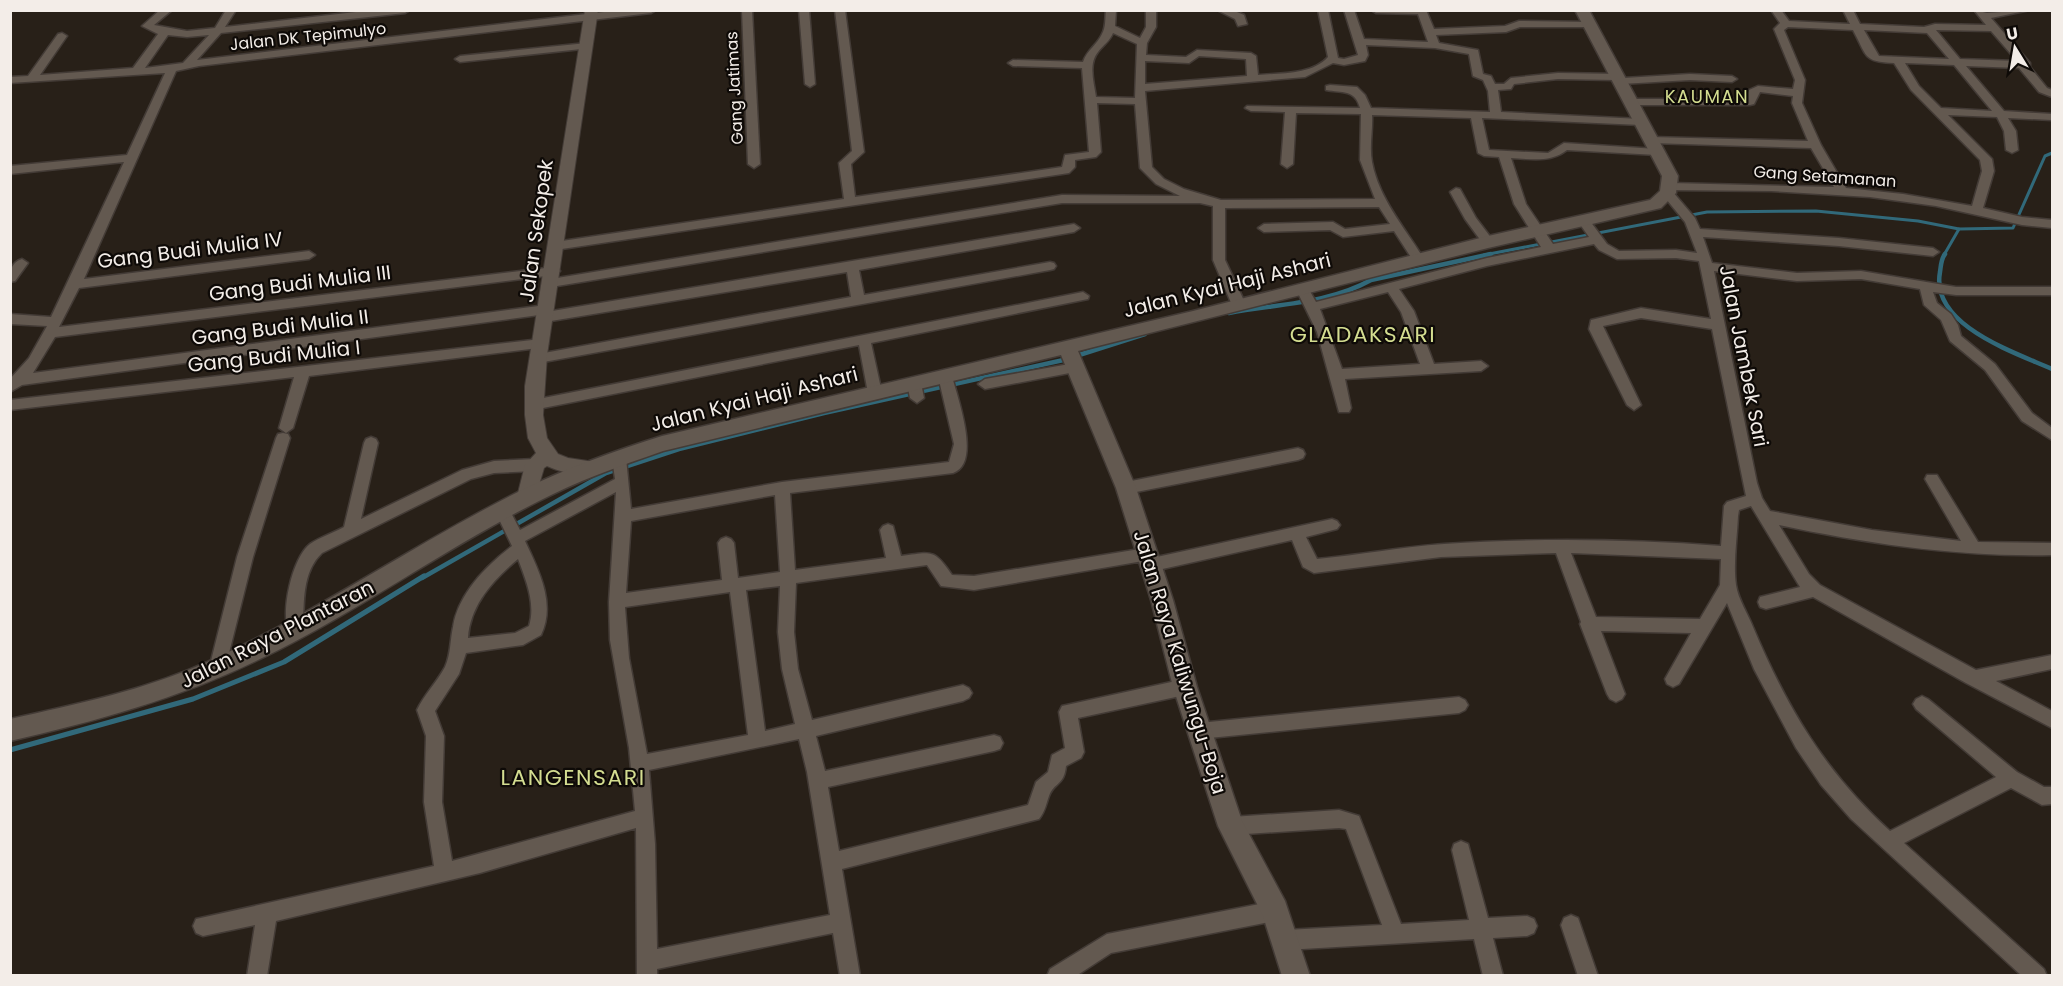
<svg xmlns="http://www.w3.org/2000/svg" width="2063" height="986" viewBox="0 0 2063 986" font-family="Poppins,sans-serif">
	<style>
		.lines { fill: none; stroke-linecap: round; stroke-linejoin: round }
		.stream-far2 { stroke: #31697a; stroke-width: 3 }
		.stream-far1 { stroke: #31697a; stroke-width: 4.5 }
		.stream { stroke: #31697a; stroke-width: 5 }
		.minor-casing { stroke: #433b36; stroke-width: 3 }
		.tertiary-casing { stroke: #433b36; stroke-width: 2 }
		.secondary-casing { stroke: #433b36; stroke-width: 3 }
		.minor { fill: #635950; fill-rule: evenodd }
		.tertiary { fill: #635950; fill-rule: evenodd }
		.secondary { fill: #635950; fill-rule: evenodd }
		.labels { text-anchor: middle; stroke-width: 4.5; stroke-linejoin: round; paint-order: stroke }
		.far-street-label { font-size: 16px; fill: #f3ede8; stroke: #0e0a07 }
		.far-quarter-label { font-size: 18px; letter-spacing: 1.5px; fill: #d4dd90; stroke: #0e0a07 }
		.street-label { font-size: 20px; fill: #f3ede8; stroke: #0e0a07 }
		.quarter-label { font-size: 22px; letter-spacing: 1.5px; fill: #d4dd90; stroke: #0e0a07 }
	</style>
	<rect width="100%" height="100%" fill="#282018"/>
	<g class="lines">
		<g class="stream-far2">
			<path d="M1484 255 1707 212 1816 211 1918 221 1959 229 2013 228 2045 156 2052 153"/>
			<path d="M1944 255 1959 229"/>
		</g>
		<g class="stream-far1">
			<path d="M1945 254C1941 259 1941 265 1940 272 1930 325 2014 352 2052 369"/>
			<path d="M1229 313C1276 304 1328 304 1371 280L1491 254"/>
			<path d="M1076 356 1145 334"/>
			<path d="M422 578 606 473 679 449 824 413 1068 359"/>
		</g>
		<path class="stream" d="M10 750 193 699 284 662 424 576"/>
		<defs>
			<g id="minor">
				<path d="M160 10H172L154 25 187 31 215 28 226 10H236L225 27 373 10H410L405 13 221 33 197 60 621 10H656L651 13 199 66 176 71 84 279 309 251 315 255 309 259 79 288 59 327 554 267 560 271 554 275 55 337 33 373 546 305 551 307 552 311 1074 224 1080 228 1074 232 859 270 864 295 1050 262 1054 263 1056 266 1054 269 1050 270 538 363 531 358 533 355 851 297 847 272 545 322 540 320 539 315 22 385 10 392V379L29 358 47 326 10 324V314L51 317 124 162 10 174V166L127 155 165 73 10 83V77L28 76 58 34 62 33 67 36 40 75 133 68 158 34 142 26ZM168 35 187 37 209 35 183 63 145 68Z"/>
				<path d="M742 10H752L760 164 754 168 748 164Z"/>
				<path d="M799 10H809L815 84 810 87 805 84Z"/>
				<path d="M835 10H845L864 152 851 164 855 197 1062 167 1065 155 1089 152 1082 68 1013 66 1008 63 1013 60 1083 62C1087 50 1097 45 1102 34 1106 27 1105 19 1106 10H1116L1115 26 1140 38 1146 27V10H1156V27L1147 43 1146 55 1186 57 1197 50 1251 53 1256 56 1258 75C1280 73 1312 75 1328 57L1318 10H1328L1338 58 1344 59 1358 55 1344 10H1354L1364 39 1428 42 1418 14 1376 13 1371 10H1426L1434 29 1505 26 1519 21 1590 22 1594 23V27H1520L1506 32 1436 35 1439 43 1478 50 1483 74 1491 76 1495 84H1504L1511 78 1558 73 1619 74 1624 78 1690 74 1732 76 1737 79 1732 82 1690 80 1621 84 1616 80 1558 79 1514 84 1511 89 1498 90 1501 112 1641 119 1647 122 1641 125 1482 118 1489 150 1548 153 1564 143 1657 149 1663 152 1657 155 1567 150C1550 163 1531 159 1511 158L1526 204 1553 244 1589 237 1577 220 1583 216 1587 217 1607 244 1619 251 1676 250 1697 253 1685 222 1662 194 1668 190 1672 191 1695 218 1700 229 1839 238 1933 248 1939 252 1933 256 1839 246 1703 237 1712 263 1797 273 1861 271 1956 287H2052V295H1956L1933 292 1937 303 1951 314 1958 325 1961 336 1995 364 2032 413 2052 428V440L2022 421 1985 370 1950 341 1941 320 1924 305 1920 289 1861 279 1797 281 1714 271 1757 483 1762 498 1770 511 1872 530 1961 541 1925 479 1927 475H1937L1978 542 2052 543V555C1959 557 1869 544 1779 525L1809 574 1820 585 1976 670 2052 655V669L1996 681 2052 711V728L1966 683 1813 597 1766 609 1760 607 1758 602 1760 597 1800 587 1751 506 1739 510 1738 516C1737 538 1733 563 1736 585 1738 599 1748 614 1753 627 1787 708 1825 772 1890 831L1996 777 1916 709 1913 704 1916 699 1922 696 1928 699 2017 772 2044 787H2052V804L2042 805 2011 788 1904 843 2044 969 2047 976H2022L1851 819 1821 785 1796 748 1754 669 1727 603 1679 684 1673 687 1667 684 1665 679 1691 633 1601 631 1625 694 1622 699 1616 702 1610 699 1607 694 1580 624 1581 622 1556 553 1441 557 1314 573 1303 567 1292 540 1149 572 1143 570 1141 565 1143 561 974 590 941 586 927 565 796 583 794 632 798 669 812 720 963 685 969 688 972 693 969 698 963 701 816 736 825 771 994 735 1000 737 1003 743 1000 749 994 751 828 787 839 851 1028 805 1036 782 1048 772 1052 755 1065 748 1059 712 1062 706 1185 679 1191 682 1194 687 1191 692 1185 695 1078 718 1084 752 1081 758 1066 766C1064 786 1054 782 1049 796 1046 804 1045 812 1039 819L842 869 860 976H840L833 933 657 969V976H637L636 828 480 873 276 921 267 976H247L255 925 203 936 196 933 193 926 196 919 434 866 424 802 426 736 417 710C424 695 437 682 445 667 451 654 450 640 453 627 458 594 487 565 512 546L495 511 498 507H508L520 530 615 479 612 458 614 454H624L626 458 631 509 782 482 949 462 954 444 938 376 945 371 952 376C957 397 982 463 953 473L790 493 795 570 886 558 880 530 883 526 888 524 893 526 901 556C931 552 934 548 952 575L974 576 1146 548 1152 549 1154 554 1152 558 1332 519 1337 521 1340 525 1337 529 1306 537 1317 559C1359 555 1401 547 1444 544 1536 538 1629 539 1721 546L1724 506 1727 502 1746 496 1712 329 1641 318 1603 326 1641 405 1634 410 1627 405 1589 329 1591 320 1641 308 1711 319 1699 261 1676 258 1617 259 1599 250 1594 244 1487 266 1399 289 1414 311 1434 364 1481 361 1488 366 1481 371 1345 379 1351 408 1349 412H1339L1317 332 1296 289 1297 286H1307L1316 302 1487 258 1541 247 1514 204 1499 157 1484 156 1478 153 1471 118 1372 115C1373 130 1369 146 1372 162 1379 199 1405 228 1424 259L1422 262H1414L1394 231 1343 237 1330 230 1264 232 1258 228 1264 224 1333 222 1345 229 1390 224 1379 207 1225 208V260L1246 305 1239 309 1232 305 1213 260V206L1200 203H1062L551 287 546 286 545 283 546 280 551 279 1062 195 1180 196 1156 184 1140 168 1135 104 1097 103 1101 152 1096 157 1075 160V167L1069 173 555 250 551 249 549 246 551 243 555 242 844 199 839 163 852 151ZM1113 33 1137 44 1135 98 1096 97C1094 83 1088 64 1098 52 1103 45 1110 41 1113 33ZM1366 45 1435 48 1469 54 1473 76 1483 80 1488 91 1490 112 1371 108 1365 95 1357 87 1330 85 1326 86V90C1342 93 1355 89 1360 108L1247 106 1245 108 1251 111 1285 112 1281 164 1287 168 1293 164 1296 113 1361 114 1360 160 1375 199 1221 200 1184 189 1164 179 1152 167 1145 91 1305 77 1333 63 1344 65 1365 61 1368 55ZM1199 56 1246 59 1247 76 1145 84V61L1189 63ZM1388 292 1401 312 1420 364 1342 369 1320 309ZM616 492 609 602 610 640 629 748 635 811 452 861 442 802 444 736 435 711 459 674 466 653 523 645 541 635C556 604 539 571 525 541ZM775 495 780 572 738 578 734 543 731 539 726 537 721 539 718 543 722 580 626 593 631 521ZM1571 553 1721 559 1720 585 1700 619 1596 617ZM518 559C526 580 536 604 529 626L515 633 468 638C470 605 493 580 518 559ZM780 586 778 632 782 669 795 724 765 731 746 590ZM730 592 748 735 647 754 629 658 625 607ZM799 739 807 772 830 915 657 949 655 844 649 770Z"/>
				<path d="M1217 10H1232L1244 15 1247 24 1238 26 1235 19Z"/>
				<path d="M1771 10H1781L1789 21 1850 24 1843 10H1853L1860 24 1924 27 1935 24 1986 25 1974 10 1987 13 2030 10 1991 18 2030 63V67L2047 88 2052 90V97L2039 92 2019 68 1966 66 2004 111 2052 114V120L2008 118 2016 131 2018 150 2012 153 2006 150 2004 131 1997 117 1948 115 1992 159 1994 171 1983 208 2022 217 2052 220V228L2022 225 1936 206 1870 197 1771 191 1667 190 1665 187 1671 183 1834 187 1811 148 1651 143 1645 140 1651 137 1808 141 1792 103 1793 96 1760 92 1754 104 1750 105H1631L1626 102 1631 99H1746L1749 90 1758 86 1793 89 1795 80 1774 29 1780 23ZM1788 27 1853 30C1867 56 1863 62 1894 63L1911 90 1980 160 1982 171 1972 206 1903 194 1846 188 1821 145 1802 103 1805 80 1784 30ZM1864 30 1927 33 1949 59 1879 56ZM1936 30 1991 31 2017 61 1960 59ZM1905 63 1954 65 1992 111 1941 108 1919 86Z"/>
				<path d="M587 43 591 44V48L460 62 455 59 460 56Z"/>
				<path d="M1456 188 1460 189 1476 218 1492 239 1494 242 1492 245H1484L1465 219 1450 192Z"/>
				<path d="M22 259 28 263 15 281 10 282C10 272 11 262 22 259Z"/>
				<path d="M1083 292 1089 296 1088 299 871 343 882 393 875 398 868 393 859 345 533 410 526 405 533 400Z"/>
				<path d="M541 339 546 341 548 344 546 347 309 376 293 428 286 433 279 428 294 377 10 410V400Z"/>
				<path d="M1075 363 1082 368 1080 371 985 389 978 384 985 379Z"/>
				<path d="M914 378 921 383 924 398 917 403 910 398 907 383Z"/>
				<path d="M283 433 288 434 290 438 253 557 225 669 223 674 217 676 211 674 209 669 237 557 276 438 278 434Z"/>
				<path d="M371 437 376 439 378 443 361 519 462 470 494 461 535 459 540 461 542 465 540 469 535 471 494 473 471 479 322 553C302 572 304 602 303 628L301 633 295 635 289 633C280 613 292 558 310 544 320 537 333 533 344 527L364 443 366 439Z"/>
				<path d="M1298 448 1303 450 1305 454 1303 458 1298 460 1126 494 1121 492 1119 488 1121 484 1126 482Z"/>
				<path d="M1459 697 1465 700 1468 705 1465 710 1459 713 1199 739 1193 737 1190 731 1193 725 1199 723Z"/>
				<path d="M1339 810 1359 816 1401 924 1469 920 1452 850 1454 844 1461 841 1468 844 1488 918 1527 916 1534 919 1537 926 1534 933 1527 936 1493 938 1503 976H1483L1474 939 1285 950 1278 947 1275 940 1278 933 1285 930 1382 925 1346 829 1339 828 1231 835 1224 832 1222 826 1224 820 1231 817Z"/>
				<path d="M1275 901 1282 904 1285 911 1282 918 1275 921 1111 953 1076 976H1047L1050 969 1107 934Z"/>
				<path d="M1571 915 1578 918 1598 976H1578L1561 925 1564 918Z"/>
			</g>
			<path id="tertiary" d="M585 10H598L547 355 543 415 547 438 558 454 568 458 601 463 604 468 601 473C585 478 562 473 547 466L544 468 534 502 527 505 520 502 517 497 525 465 536 453 528 438 525 415V386Z"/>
			<path id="secondary" d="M1575 10H1589L1678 176 1676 193 1661 208 1488 248 1078 351 1136 488 1173 600 1197 687 1242 821 1285 901 1310 976H1282L1263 916 1218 826 1173 687 1151 600 1116 488 1061 355 663 451C620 466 577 481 537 502 442 550 356 613 260 659 180 698 97 721 10 741V719C77 704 145 690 207 662 317 613 415 543 522 490 567 468 614 451 662 436L1193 311 1488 236 1650 200 1660 191 1662 176Z"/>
		</defs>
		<use href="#minor" class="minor-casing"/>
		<use href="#tertiary" class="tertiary-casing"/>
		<use href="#secondary" class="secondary-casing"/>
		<use href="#minor" class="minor"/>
		<use href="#tertiary" class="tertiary"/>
		<use href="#secondary" class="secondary"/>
	</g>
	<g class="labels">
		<g class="far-street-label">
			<text transform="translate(308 36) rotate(-6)" y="6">Jalan DK Tepimulyo</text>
			<text transform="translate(734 88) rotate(-93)" y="6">Gang Jatimas</text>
			<text transform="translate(1825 176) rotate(4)" y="6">Gang Setamanan</text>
		</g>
		<g class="far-quarter-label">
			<text x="1707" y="103">KAUMAN</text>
		</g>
		<g class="street-label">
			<text transform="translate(536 231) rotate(-82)" y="7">Jalan Sekopek</text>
			<text transform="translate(190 250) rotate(-7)" y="7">Gang Budi Mulia IV</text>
			<text transform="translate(300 283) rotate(-7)" y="7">Gang Budi Mulia III</text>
			<text transform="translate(1227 285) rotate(-14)" y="7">Jalan Kyai Haji Ashari</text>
			<text transform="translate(280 327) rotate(-7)" y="7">Gang Budi Mulia II</text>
			<text transform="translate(274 356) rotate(-6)" y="7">Gang Budi Mulia I</text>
			<text transform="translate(1744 356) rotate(79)" y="7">Jalan Jambek Sari</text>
			<text transform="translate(754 399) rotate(-14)" y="7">Jalan Kyai Haji Ashari</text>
			<text transform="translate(277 634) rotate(-27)" y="7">Jalan Raya Plantaran</text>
			<text transform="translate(1180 662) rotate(73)" y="7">Jalan Raya Kaliwungu-Boja</text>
		</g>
		<g class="quarter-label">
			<text x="1363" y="342">GLADAKSARI</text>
			<text x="573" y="785">LANGENSARI</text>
		</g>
	</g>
	<rect width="2063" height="986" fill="none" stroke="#f3ede8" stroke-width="24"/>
	<g transform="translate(2015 48) rotate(349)" stroke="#0e0a07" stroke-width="4.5" paint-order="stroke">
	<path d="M0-4.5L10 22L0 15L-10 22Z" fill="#f3ede8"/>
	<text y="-9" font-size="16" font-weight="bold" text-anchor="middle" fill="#f3ede8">U</text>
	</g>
</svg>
